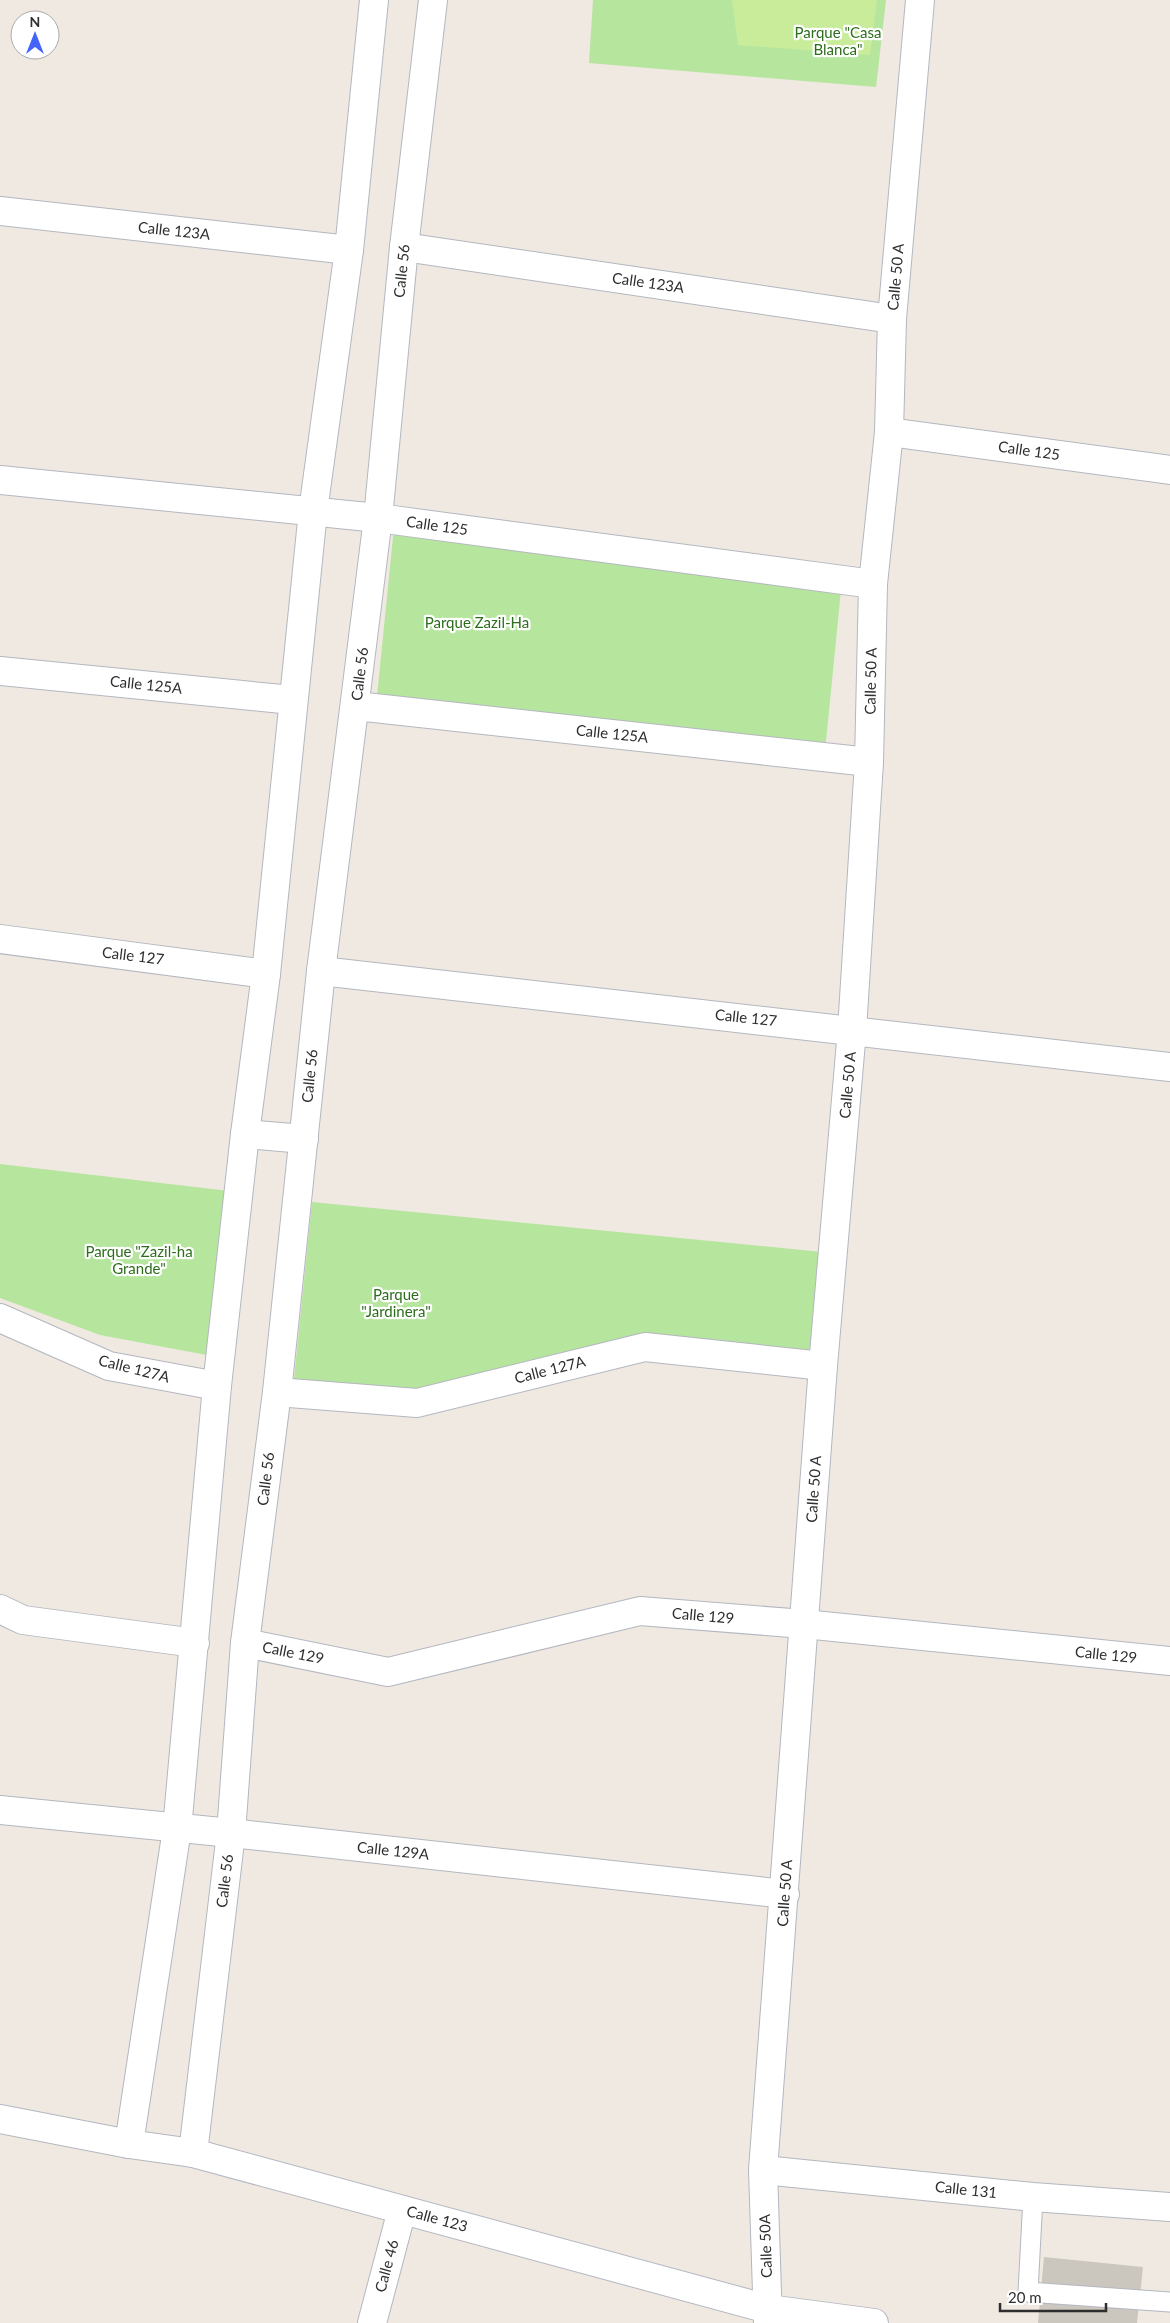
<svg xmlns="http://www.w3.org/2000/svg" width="1170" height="2323" viewBox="0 0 1170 2323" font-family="Lato,sans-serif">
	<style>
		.green { fill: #b6e59e }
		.pitch { fill: #c9ec9a }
		.building { fill: #cbc7bf }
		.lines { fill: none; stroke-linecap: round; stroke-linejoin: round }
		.lane-casing { stroke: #b4b7c1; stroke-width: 21 }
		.street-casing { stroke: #b4b7c1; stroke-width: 30 }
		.lane { stroke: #fff; stroke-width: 19 }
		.street { stroke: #fff; stroke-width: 28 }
		.labels { text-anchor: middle; stroke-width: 4.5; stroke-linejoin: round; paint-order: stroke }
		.park-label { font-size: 15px; fill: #2c6e1b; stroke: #fff }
		.street-label { font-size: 15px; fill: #2e2e2e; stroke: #fff }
	</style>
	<rect width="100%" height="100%" fill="#efe9e1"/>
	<g class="green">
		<path d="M593 0H886L876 87 589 63Z"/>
		<path d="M394 527 841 590 825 751 377 696Z"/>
		<path d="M0 1164 229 1191 212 1356 100 1335 0 1298Z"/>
		<path d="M312 1202 822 1252 813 1361 634 1342 407 1398 293 1389Z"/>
	</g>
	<path class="pitch" d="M732 0H877L870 55 738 45Z"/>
	<path class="building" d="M1044 2257 1143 2267 1137 2323H1038Z"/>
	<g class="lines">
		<defs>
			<path id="lane" d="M1033 2197 1028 2292 1170 2302"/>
			<g id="street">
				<path d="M0 211 349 250"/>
				<path d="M404 247 892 319"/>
				<path d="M889 432 1170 470"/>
				<path d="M0 480 378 518 873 584"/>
				<path d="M0 671 292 700"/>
				<path d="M356 706 869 762"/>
				<path d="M0 939 266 974"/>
				<path d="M321 971 1170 1067"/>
				<path d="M245 1134 304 1139"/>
				<path d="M0 1318 109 1366 217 1386"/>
				<path d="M277 1392 417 1403 645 1347 823 1366"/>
				<path d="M0 1609 23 1620 195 1643"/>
				<path d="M245 1643 388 1672 640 1611 804 1624 1170 1661"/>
				<path d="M0 1810 231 1833 785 1894"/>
				<path d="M0 2119 129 2144 193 2153 768 2309 874 2323"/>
				<path d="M129 2144 177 1829 217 1386 245 1134 266 974 313 511 349 250 374 0"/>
				<path d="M193 2153 231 1833 245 1643 277 1392 321 971 378 518 404 247 433 0"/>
				<path d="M763 2170 1033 2197 1170 2207"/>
				<path d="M372 2323 402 2210"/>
				<path d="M768 2323 763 2170 823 1366 852 1030 869 762 873 584 889 432 892 319 920 0"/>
			</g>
		</defs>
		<use href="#lane" class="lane-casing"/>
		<use href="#street" class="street-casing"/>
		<use href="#lane" class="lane"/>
		<use href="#street" class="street"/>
	</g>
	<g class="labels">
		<g class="park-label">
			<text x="838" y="38">Parque "Casa<tspan x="838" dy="17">Blanca"</tspan></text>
			<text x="477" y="628">Parque Zazil-Ha</text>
			<text x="139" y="1257">Parque "Zazil-ha<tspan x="139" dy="17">Grande"</tspan></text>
			<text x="396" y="1300">Parque<tspan x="396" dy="17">"Jardinera"</tspan></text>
		</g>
		<g class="street-label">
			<text transform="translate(174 231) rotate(6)" y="5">Calle 123A</text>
			<text transform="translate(402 271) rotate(-84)" y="5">Calle 56</text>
			<text transform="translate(896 277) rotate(-85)" y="5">Calle 50 A</text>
			<text transform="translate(648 283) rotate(8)" y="5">Calle 123A</text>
			<text transform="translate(1029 451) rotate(8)" y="5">Calle 125</text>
			<text transform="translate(437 526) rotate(8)" y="5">Calle 125</text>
			<text transform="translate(360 674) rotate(-83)" y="5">Calle 56</text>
			<text transform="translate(871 681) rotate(-89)" y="5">Calle 50 A</text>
			<text transform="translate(146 685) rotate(6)" y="5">Calle 125A</text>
			<text transform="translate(612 734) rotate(6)" y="5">Calle 125A</text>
			<text transform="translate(133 956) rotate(7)" y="5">Calle 127</text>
			<text transform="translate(746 1018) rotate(6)" y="5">Calle 127</text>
			<text transform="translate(310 1076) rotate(-84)" y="5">Calle 56</text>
			<text transform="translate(848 1085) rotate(-85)" y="5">Calle 50 A</text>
			<text transform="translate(134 1369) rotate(14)" y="5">Calle 127A</text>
			<text transform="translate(550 1370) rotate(-14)" y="5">Calle 127A</text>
			<text transform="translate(266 1479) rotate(-83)" y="5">Calle 56</text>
			<text transform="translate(814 1489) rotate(-86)" y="5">Calle 50 A</text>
			<text transform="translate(703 1616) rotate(5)" y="5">Calle 129</text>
			<text transform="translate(293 1653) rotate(11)" y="5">Calle 129</text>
			<text transform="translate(1106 1655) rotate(6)" y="5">Calle 129</text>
			<text transform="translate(393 1851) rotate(6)" y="5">Calle 129A</text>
			<text transform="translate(225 1881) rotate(-83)" y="5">Calle 56</text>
			<text transform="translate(785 1893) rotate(-86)" y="5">Calle 50 A</text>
			<text transform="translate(966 2190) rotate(6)" y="5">Calle 131</text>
			<text transform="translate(437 2219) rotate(15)" y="5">Calle 123</text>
			<text transform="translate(766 2246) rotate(-92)" y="5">Calle 50A</text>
			<text transform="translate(387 2266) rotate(-75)" y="5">Calle 46</text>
		</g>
	</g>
	<g transform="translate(35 35)"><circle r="24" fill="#ffffff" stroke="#ababab"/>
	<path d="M0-4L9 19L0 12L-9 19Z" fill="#4264fb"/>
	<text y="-8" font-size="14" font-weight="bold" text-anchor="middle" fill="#2e2e2e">N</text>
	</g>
	<path d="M1000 2303v8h106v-8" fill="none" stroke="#2e2e2e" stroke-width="2.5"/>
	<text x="1008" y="2303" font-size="15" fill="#2e2e2e" stroke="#ffffff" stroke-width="4" paint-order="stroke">20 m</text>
</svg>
